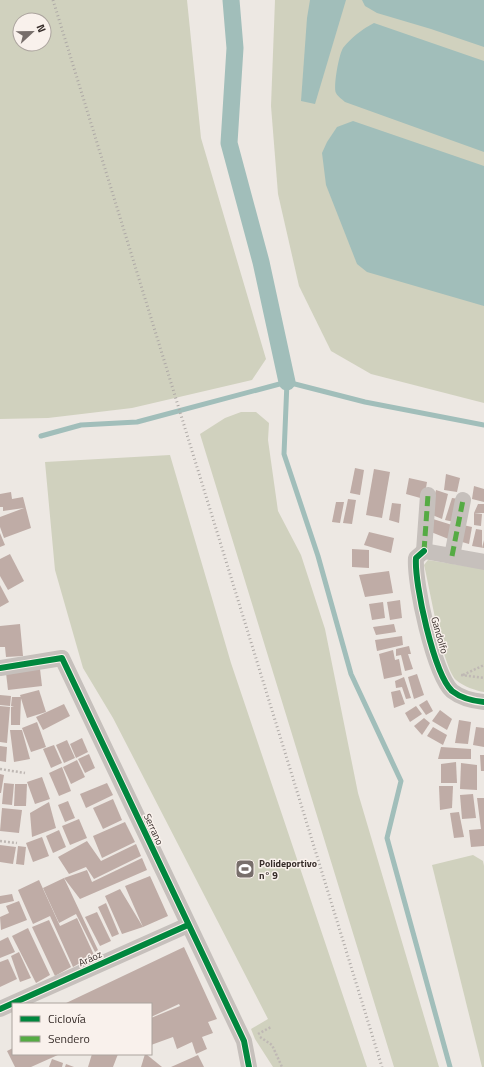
<svg xmlns="http://www.w3.org/2000/svg" width="484" height="1067" viewBox="0 0 484 1067" font-family="'Titillium Web',sans-serif">
	<style>
		.green { fill: #d0d1be; fill-rule: evenodd }
		.water { fill: #a1beba }
		.lines { fill: none; stroke-linecap: round; stroke-linejoin: round }
		.stream { stroke: #a1beba; stroke-width: 5 }
		.canal { stroke: #a1beba; stroke-width: 17 }
		.building { fill: #bfaca6 }
		.path { stroke: #bfb8b4; stroke-width: 2.5; stroke-dasharray: 2 2; stroke-linecap: butt }
		.minor { stroke: #c6c0bc; stroke-width: 16 }
		.rail { stroke: #aea9a6; stroke-width: 3; stroke-dasharray: 1 3; stroke-linecap: butt }
		.quiet { stroke: #55ab44; stroke-width: 5; stroke-dasharray: 10 5; stroke-linecap: butt }
		.cycleway-casing { stroke: #f9f1ec; stroke-width: 8 }
		.cycleway { stroke: #00873e; stroke-width: 6 }
		.labels { text-anchor: middle; stroke-width: 3; stroke-linejoin: round; paint-order: stroke }
		.street-label { font-size: 10px; fill: #372d2a; stroke: #f9f1ec }
		.poi-label { font-size: 10px; font-weight: bold; fill: #372d2a; stroke: #f9f1ec; text-anchor: start }
	</style>
	<rect width="100%" height="100%" fill="#ede8e3"/>
	<g class="green">
		<path d="M0 0H187L201 138 266 359 252 380 132 408 48 418 0 419ZM20 20H44V44H20Z"/>
		<path d="M275 0H484V403L371 374 331 351 299 286 278 194 271 106Z"/>
		<path d="M241 412H256L269 423 268 440 278 511 301 555 325 629 358 793 439 1067H394L200 434 225 418Z"/>
		<path d="M170 455 231 663 367 1067H273L255 1039 251 1029 268 1019 113 718 83 668 55 570 45 462Z"/>
		<path d="M428 560 484 569V692C476 691 463 686 456 680 442 665 430 589 424 565Z"/>
		<path d="M473 855 483 861 484 866V1067H482L432 865Z"/>
	</g>
	<g class="water">
		<path d="M310 0H346L315 104 301 101 307 18Z"/>
		<path d="M362 0H484V47L431 29 377 13 365 6Z"/>
		<path d="M374 23 484 61V152L345 102C343 100 338 97 336 93 333 87 339 54 343 48 351 38 362 29 374 23Z"/>
		<path d="M353 121 484 166V306L367 272 357 264 326 185 322 153 327 142 337 127Z"/>
	</g>
	<g class="lines">
		<g class="stream">
			<path d="M287 382 284 454 318 556 351 674 401 781 387 838 450 1067"/>
			<path d="M41 436 81 425 137 422 287 382 365 402 484 425"/>
		</g>
		<path class="canal" d="M231 0 235 48 229 143 261 262 287 382"/>
	</g>
	<g class="building">
		<path d="M355 468 364 470 360 495 350 493Z"/>
		<path d="M374 469 390 472 382 518 366 515Z"/>
		<path d="M446 474 460 478 457 492 444 490Z"/>
		<path d="M409 478 427 482 424 499 406 494Z"/>
		<path d="M474 486 484 489V502L472 499Z"/>
		<path d="M436 490 448 494 442 519 430 514Z"/>
		<path d="M11 492 12 499 23 497 31 528 4 538 0 527V517L24 508 3 511V507H0V494Z"/>
		<path d="M452 498 459 499 454 522 445 520Z"/>
		<path d="M348 499 356 500 352 524 343 523Z"/>
		<path d="M336 502H344L340 523 332 522Z"/>
		<path d="M392 503 401 504 399 523 389 520Z"/>
		<path d="M478 504H484V513H474L482 514 481 526 474 525V513Z"/>
		<path d="M433 519 452 525 451 540 431 532Z"/>
		<path d="M463 525 472 527 469 544 462 542Z"/>
		<path d="M476 529 482 530V548L484 540V548L472 546Z"/>
		<path d="M369 532 394 538 391 553 364 545Z"/>
		<path d="M0 533 5 545 0 547Z"/>
		<path d="M352 549 369 550V568L352 567Z"/>
		<path d="M10 554 24 581 8 590 0 576V559Z"/>
		<path d="M389 571 393 593 365 597 359 575Z"/>
		<path d="M0 585 9 602 0 607Z"/>
		<path d="M400 600 402 618 390 620 387 602Z"/>
		<path d="M383 602 385 618 372 620 369 604Z"/>
		<path d="M20 624 23 656 6 657 5 647H0V626Z"/>
		<path d="M394 624 396 632 376 635 373 627Z"/>
		<path d="M402 636 403 645 377 651 375 640Z"/>
		<path d="M409 646 411 654H408L413 669 405 671 401 655 396 656V649Z"/>
		<path d="M393 650 395 660 399 659 402 675 384 679 379 654Z"/>
		<path d="M40 669 42 686 8 690 6 673Z"/>
		<path d="M417 674 424 695 414 699 408 677Z"/>
		<path d="M404 677 411 698 406 699 402 687 396 688 395 681Z"/>
		<path d="M39 690 46 712 27 718 20 695Z"/>
		<path d="M400 690 405 704 394 708 391 692Z"/>
		<path d="M0 695 11 696 10 706 0 705Z"/>
		<path d="M12 697H21L20 725H11V707H14L11 706Z"/>
		<path d="M427 700 433 711 426 715 419 705Z"/>
		<path d="M64 704 70 716 43 730 36 717Z"/>
		<path d="M0 706 10 707 7 743 0 742V715L7 716 0 715Z"/>
		<path d="M416 706 422 714 410 722 405 713Z"/>
		<path d="M440 710 452 719 447 730 432 721Z"/>
		<path d="M424 718 430 723 422 735 414 726Z"/>
		<path d="M459 720 471 722 468 744 455 743Z"/>
		<path d="M37 722 46 747 31 752 22 728Z"/>
		<path d="M433 727 447 735 443 745 427 736Z"/>
		<path d="M476 727 484 728V747L473 745Z"/>
		<path d="M10 730H22L30 759 14 762Z"/>
		<path d="M82 738 88 752 76 758 70 744Z"/>
		<path d="M67 740 75 758 64 763 56 745Z"/>
		<path d="M54 745 62 763 51 768 43 749Z"/>
		<path d="M0 746 7 747 6 762 0 761Z"/>
		<path d="M441 747 471 749V759H438Z"/>
		<path d="M89 754 95 768 85 773 78 759Z"/>
		<path d="M480 755H484V771H481Z"/>
		<path d="M77 760 85 777 71 784 63 767Z"/>
		<path d="M456 762 457 783H441V764Z"/>
		<path d="M461 763 477 765V790L460 789Z"/>
		<path d="M62 767 71 791 59 796 49 773Z"/>
		<path d="M0 774 4 775 1 793H0Z"/>
		<path d="M42 777 50 799 35 804 27 782Z"/>
		<path d="M4 783 14 784 12 805 2 804Z"/>
		<path d="M107 783 113 795 86 808 80 794Z"/>
		<path d="M15 784H27L26 806H14Z"/>
		<path d="M439 786H453L452 808 440 810Z"/>
		<path d="M473 794 476 818 462 819 460 795Z"/>
		<path d="M477 798H484V846L471 847 469 830 481 829Z"/>
		<path d="M113 799 122 820 103 829 93 808Z"/>
		<path d="M68 801 75 818 65 822 58 805Z"/>
		<path d="M49 802 56 828 32 837 30 813Z"/>
		<path d="M2 808 22 810 19 833 0 831Z"/>
		<path d="M459 812 464 837 454 838 450 813Z"/>
		<path d="M79 819 87 838 70 845 62 826Z"/>
		<path d="M125 822 135 842 102 858 93 836Z"/>
		<path d="M59 830 66 847 53 853 46 836Z"/>
		<path d="M42 837 49 856 33 862 26 843Z"/>
		<path d="M87 841 101 861 136 844 141 856 94 879 86 867 69 874 58 857Z"/>
		<path d="M0 845 16 847 13 864 0 862Z"/>
		<path d="M18 846 26 847 24 865 16 864Z"/>
		<path d="M142 858 147 870 80 899 64 878 87 870 92 882Z"/>
		<path d="M150 876 168 916 143 927 122 934 105 896 120 889 143 927 125 886Z"/>
		<path d="M64 878 98 950 95 952 76 914 59 923 43 888Z"/>
		<path d="M39 880 60 926 77 918 94 955 73 967 50 916 33 924 18 890Z"/>
		<path d="M12 894 14 901 0 904V896Z"/>
		<path d="M19 901 27 920 1 930 0 917 9 913 6 906Z"/>
		<path d="M106 903 119 934 112 937 98 907Z"/>
		<path d="M97 912 111 941 100 946 85 917Z"/>
		<path d="M49 920 71 967 55 976 32 927Z"/>
		<path d="M28 928 50 975 36 983 12 936Z"/>
		<path d="M8 937 15 952 0 958V941Z"/>
		<path d="M184 947 217 1019 208 1022 213 1033 202 1037 207 1049 196 1054 192 1042 177 1049 173 1037 151 1045V1018L180 1006 179 1004 151 1017V1004H64Z"/>
		<path d="M19 952 31 978 20 982 11 956Z"/>
		<path d="M8 959 17 979 0 987V962Z"/>
		<path d="M13 1048V1054H60L31 1067H15L7 1051Z"/>
		<path d="M92 1054H118L113 1067H88Z"/>
		<path d="M145 1054H146L162 1067H141Z"/>
		<path d="M198 1055 204 1067H171Z"/>
		<path d="M52 1059 63 1063 62 1067H49Z"/>
		<path d="M66 1064 74 1067H65Z"/>
	</g>
	<g class="lines">
		<g class="path">
			<path d="M461 675 484 678"/>
			<path d="M463 675 484 665"/>
			<path d="M0 769 25 773"/>
			<path d="M0 841 17 843"/>
			<path d="M258 1034 271 1027"/>
			<path d="M260 1037 272 1045 282 1067"/>
		</g>
		<g class="minor">
			<path d="M424 551 416 558C414 583 434 674 452 691 461 698 473 701 484 702"/>
			<path d="M424 551 484 562"/>
			<path d="M424 551 428 495"/>
			<path d="M452 556 463 500"/>
			<path d="M0 668 62 658 244 1041 249 1067"/>
			<path d="M0 1009 188 925"/>
		</g>
		<path class="rail" d="M53 0 382 1067"/>
		<g class="quiet">
			<path d="M424 551 428 495"/>
			<path d="M452 556 463 500"/>
		</g>
		<defs>
			<g id="cycleway">
				<path d="M424 551 416 558C414 583 434 674 452 691 461 698 473 701 484 702"/>
				<path d="M0 668 62 658 244 1041 249 1067"/>
				<path d="M0 1009 188 925"/>
			</g>
		</defs>
		<use href="#cycleway" class="cycleway-casing"/>
		<use href="#cycleway" class="cycleway"/>
	</g>
	<defs>
		<symbol id="stadium-square" viewBox="-11 -11 22 22"><rect x="-9" y="-9" width="18" height="18" rx="4" fill="#776e6b" stroke="#f9f1ec"/><path d="M0-5a6.5 5 0 1 0 0 10a6.5 5 0 1 0 0-10ZM-3.5-1.8h7v3.6h-7Z" fill="#fff"/></symbol>
	</defs>
	<g fill-rule="evenodd">
		<use href="#stadium-square" x="234" y="858" width="22" height="22"/>
	</g>
	<g class="labels">
		<g class="street-label">
			<text transform="translate(440 635) rotate(74)" y="4">Gandolfo</text>
			<text transform="translate(154 829) rotate(65)" y="4">Serrano</text>
			<text transform="translate(90 958) rotate(-24)" y="4">Aráoz</text>
		</g>
		<g class="poi-label">
			<text x="259" y="867">Polideportivo<tspan x="259" dy="12">n° 9</tspan></text>
		</g>
	</g>
	<rect x="12" y="1003" width="140" height="52" fill="#f9f1ec" stroke="#aba39e"/>
	<rect x="20" y="1016" width="20" height="6" fill="#00873e" stroke="#aba39e"/>
	<text x="48" y="1023" font-size="12" fill="#372d2a">Ciclovía</text>
	<rect x="20" y="1036" width="20" height="6" fill="#55ab44" stroke="#aba39e"/>
	<text x="48" y="1043" font-size="12" fill="#372d2a">Sendero</text>
	<g transform="translate(32 32) rotate(68)"><circle r="19" fill="#f9f1ec" stroke="#aba39e"/>
	<path d="M0-3L7 15L0 10L-7 15Z" fill="#776e6b"/>
	<text y="-6" font-size="11" font-weight="bold" text-anchor="middle" fill="#372d2a">N</text>
	</g>
</svg>
